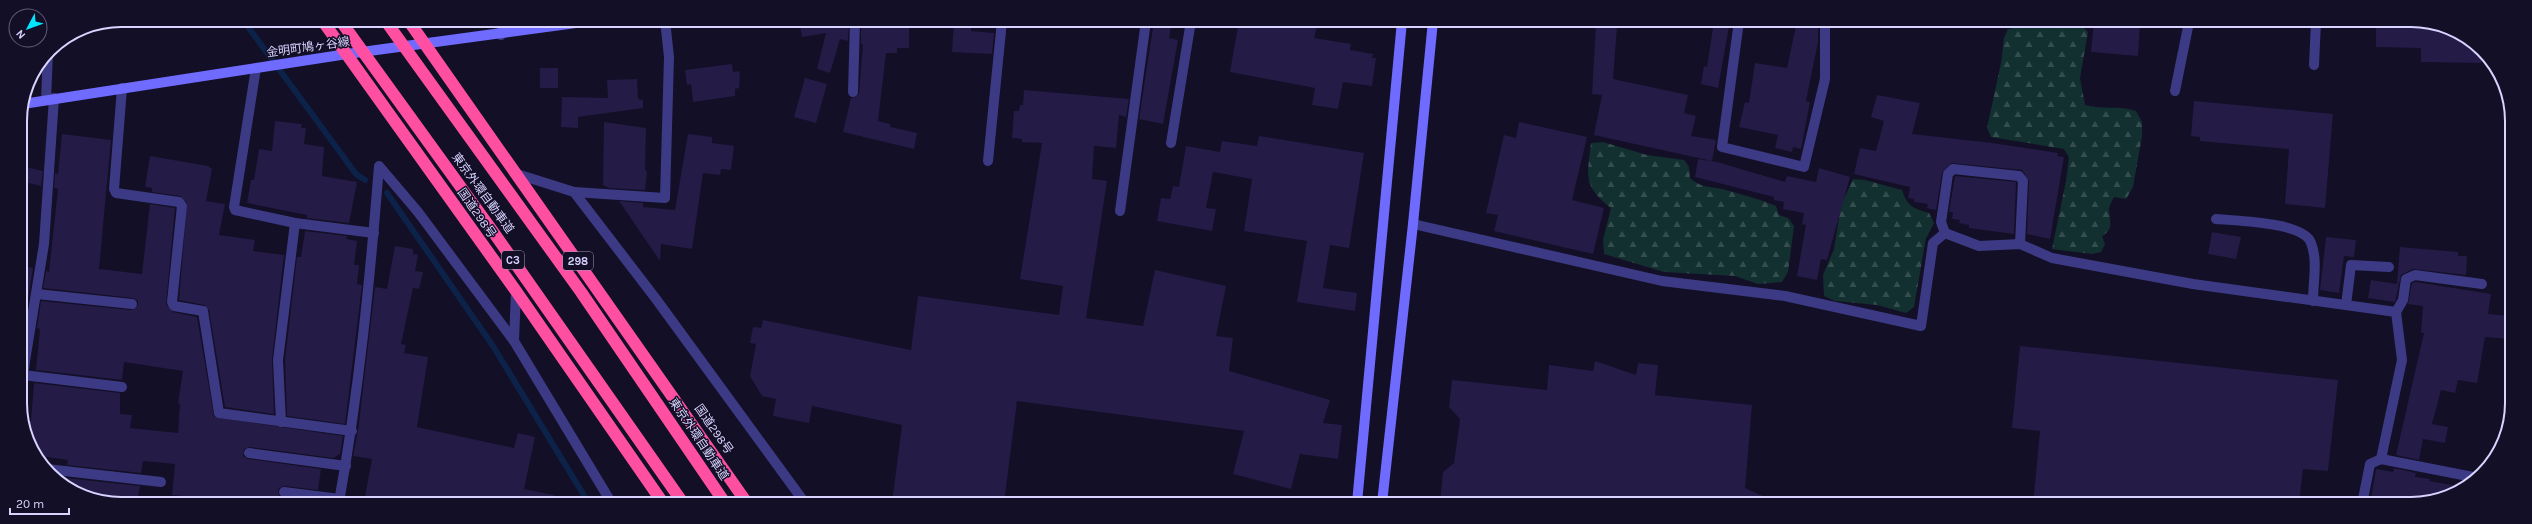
<svg xmlns="http://www.w3.org/2000/svg" width="2532" height="524" viewBox="0 0 2532 524" font-family="Karla,'Noto Sans JP',sans-serif">
	<style>
		.forest { fill: url(#forest-firs) }
		.lines { fill: none; stroke-linecap: round; stroke-linejoin: round }
		.stream { stroke: #0c2248; stroke-width: 6 }
		.building { fill: #241b47 }
		.lane { stroke: #3d3a85; stroke-width: 10 }
		.street { stroke: #3d3a85; stroke-width: 10 }
		.secondary { stroke: #6f6bff; stroke-width: 10 }
		.highway { stroke: #ff4fa3; stroke-width: 12 }
		.labels { text-anchor: middle; stroke-width: 3; stroke-linejoin: round; paint-order: stroke }
		.shield { fill: #130f26; stroke: #9e99be; stroke-width: 1 }
		.shield-label { font-size: 11px; font-weight: bold; fill: #d9d4ff }
		.street-label { font-size: 12px; fill: #d9d4ff; stroke: #130f26 }
		.rim { fill: none; stroke: #d9d4ff; stroke-width: 2 }
	</style>
	<defs>
		<pattern id="forest-firs" width="22" height="20" patternUnits="userSpaceOnUse"><rect width="22" height="20" fill="#12302f"/><path d="M5 1l3.5 6h-7zM16 11l3.5 6h-7z" fill="#344d4e"/></pattern>
	</defs>
	<rect width="100%" height="100%" fill="#130f26"/>
	<g class="forest">
		<path d="M2022 22 2081 25 2088 32 2080 78 2085 105C2102 110 2119 105 2136 111L2142 122V136L2133 187 2126 199 2114 197C2112 201 2109 206 2109 210 2110 222 2114 229 2102 236L2105 244 2101 252 2092 254 2052 249 2066 181 2069 157 2064 149 1991 137 1987 128 2001 63 2004 38 2008 29 2022 26Z"/>
		<path d="M1603 142 1647 155 1684 160 1689 167 1690 178C1702 188 1708 186 1722 189 1740 194 1759 199 1776 206L1779 215 1788 218 1794 226 1788 272 1782 282 1758 284 1735 276 1664 272 1604 254 1603 240 1611 208C1583 186 1587 176 1591 143Z"/>
		<path d="M1853 179 1865 180 1902 190C1907 206 1914 209 1929 213L1934 223 1926 238 1914 307 1906 313 1877 305 1835 301 1824 296 1823 275 1834 249 1841 205Z"/>
	</g>
	<g class="lines">
		<g class="stream">
			<path d="M243 20 356 174 365 180"/>
			<path d="M387 193 493 346 588 502"/>
		</g>
	</g>
	<g class="building">
		<path d="M799 21H849L848 41 840 39 830 73 817 69 826 33 802 37Z"/>
		<path d="M861 21H888V26L909 27V48H897V53H886L878 121 890 124V127L917 133 914 149 843 132 851 98 856 97 859 93 863 45 861 44Z"/>
		<path d="M954 21 972 22 971 31 994 33 992 54 952 52Z"/>
		<path d="M1154 21H1172L1169 38 1178 40 1163 124 1139 119Z"/>
		<path d="M1239 21H1290L1317 26 1314 38 1351 44 1350 50 1373 54 1372 58H1376L1372 86 1343 82 1338 109 1312 105 1315 88 1230 72Z"/>
		<path d="M1714 21H1730L1718 88 1701 84 1704 66 1707 67Z"/>
		<path d="M1797 21 1818 23V42L1806 101 1810 102 1801 149 1793 147 1792 152 1775 148 1778 135 1739 127 1745 102 1749 103 1755 63 1787 68Z"/>
		<path d="M2094 22H2140L2138 56 2091 52Z"/>
		<path d="M2376 22H2430L2481 49V63L2421 62V48L2376 47Z"/>
		<path d="M1596 25 1617 26 1613 79 1688 95 1684 113 1696 116 1691 136 1716 140 1712 161 1594 135 1602 95 1592 94Z"/>
		<path d="M732 64 733 72 740 71 739 88 735 89V96L693 102 691 84 687 85 685 70Z"/>
		<rect x="540" y="68" width="18" height="20"/>
		<path d="M805 78 827 84 816 123 794 117Z"/>
		<path d="M637 79 638 99 643 100V108L578 117V128L561 127 562 97 608 98 607 80Z"/>
		<path d="M1024 90 1129 99 1126 117 1119 115 1116 148 1094 146 1092 179 1107 181 1086 318 1143 326 1155 270 1226 286 1216 336 1233 338 1229 371 1330 400 1323 423 1342 425 1338 459 1300 454 1291 489 1233 474 1244 431 1017 401 1004 503H892L902 425 812 406 809 423 773 416 776 399 762 396 750 376 756 344 750 343 753 327 761 328 763 320 911 350 918 296 1059 315 1063 286 1020 279 1042 143 1022 142V139L1012 138 1014 111H1019L1020 105H1023Z"/>
		<path d="M1877 95 1920 103 1912 134 1992 143 2058 153 2057 156 2064 157 2050 239 2027 234 2029 181 2022 170 1951 163 1942 173 1936 210 1927 208 1928 204 1914 202V199L1908 198 1910 187 1854 174 1860 148 1876 151 1884 121 1871 117Z"/>
		<path d="M2194 101 2333 114 2325 208 2285 204 2289 149 2200 141V137L2191 136Z"/>
		<path d="M275 121 302 124 301 128H306L304 144 324 147 322 176 357 182 349 223 307 218V215L247 203 251 180H254L259 149 272 151Z"/>
		<path d="M604 122 646 128 645 170 647 171 645 190 609 188 603 185Z"/>
		<path d="M1519 122 1587 137 1572 200 1604 208 1593 254 1494 231 1498 215 1486 213 1504 135 1516 138Z"/>
		<path d="M62 134 111 140 99 269 142 274 150 204 175 208 166 304 173 312 197 317 214 417 343 436 340 454 333 458 250 447 244 449 243 456 248 459 321 469 318 490 285 486 279 488 278 492 280 497 293 500V502H216V499L172 495 175 464 143 461 141 473 67 465 68 460 40 456 26 431 27 421H31L34 383 120 393V414L132 415 130 428 178 433 180 404 178 403 183 371 124 362 122 380 36 370 40 329 37 328 41 301 131 310 138 305V301L133 298 43 288 46 271 49 272 58 189 54 188 55 173 58 174Z"/>
		<path d="M688 134 712 137V143L734 146 731 170 721 169 720 175 703 173 692 249 661 244 660 261 619 201 643 203V207L675 210Z"/>
		<path d="M1259 136 1364 153 1349 248 1330 245 1323 288 1357 293 1355 311 1297 302 1307 241 1244 231 1252 179 1213 172 1206 208 1216 209 1212 231 1157 221 1161 198 1170 199 1173 186 1179 187 1186 146 1220 152 1222 141 1257 146Z"/>
		<path d="M150 156 208 166 212 169 206 201 225 204 219 235 255 240 253 251 284 255 272 359 274 414 225 407 209 310 204 305 179 300 187 203 180 196 152 192V188L145 187Z"/>
		<path d="M1698 159 1717 162 1785 182 1787 176 1816 182 1819 168 1850 177 1827 260 1821 259 1817 280 1797 276 1806 225 1802 224 1804 213 1783 209 1784 202 1774 200V197L1695 177Z"/>
		<path d="M20 166 43 171 41 186 21 181Z"/>
		<path d="M1955 176 2016 182 2014 234 1969 228V225L1959 223 1960 220 1952 219 1953 212H1949Z"/>
		<path d="M305 231 347 236 346 239 357 241 354 265H359L357 284 362 285 345 424 287 416 285 360 297 257H301Z"/>
		<path d="M2212 232 2241 237 2236 259 2208 254Z"/>
		<path d="M2326 237 2356 240 2354 257 2344 256 2339 293 2320 290Z"/>
		<path d="M395 246 413 249V254L418 255 415 271 423 272 419 289 413 288 401 344 406 345 404 353 428 357 417 427 514 448 518 433 535 437 524 489 554 495 553 502H364L372 459 353 456 358 431 375 287 387 289Z"/>
		<path d="M2400 247 2458 252V256H2467L2466 275 2413 269 2401 275 2395 302 2368 298 2371 280 2397 284Z"/>
		<path d="M21 266 33 268 24 325H21Z"/>
		<path d="M2416 282 2491 294 2488 314 2510 316 2509 339 2485 337 2477 383 2458 380 2455 393 2441 390 2432 424 2448 427 2445 443 2423 439 2419 460 2396 455 2424 333H2421L2423 306 2408 304 2412 283Z"/>
		<path d="M2020 346 2338 380 2328 471 2303 469 2299 504H2033L2040 431 2012 428Z"/>
		<path d="M1595 361 1636 375 1638 363 1658 365 1655 395 1752 405 1745 488 1778 503H1440L1443 472 1454 463 1460 419 1449 407 1452 380 1547 390 1549 365 1593 371Z"/>
		<path d="M2394 468 2416 473 2415 477 2430 479 2429 481 2464 487 2449 496 2417 504 2371 499 2376 469 2393 472Z"/>
		<path d="M66 478 140 486 137 502H102L65 483Z"/>
	</g>
	<g class="lines">
		<g class="lane">
			<path d="M2314 65 2316 22"/>
			<path d="M2175 91 2189 22"/>
			<path d="M853 92 855 21"/>
			<path d="M1171 143 1191 21"/>
			<path d="M988 161 1002 21"/>
			<path d="M1120 211 1146 21"/>
			<path d="M2216 219C2237 221 2304 222 2311 243 2318 260 2313 282 2313 301"/>
			<path d="M1945 233 1941 222 1948 174 1953 169 2019 176 2023 181 2020 244"/>
			<path d="M37 294 132 304"/>
			<path d="M2346 305 2351 265 2389 267"/>
			<path d="M2396 312 2403 300 2406 279 2415 275 2482 284"/>
			<path d="M23 375 122 387"/>
			<path d="M249 453 346 466"/>
			<path d="M47 469 161 482"/>
			<path d="M284 492 340 499"/>
		</g>
		<g class="street">
			<path d="M1739 21 1722 147 1804 167 1825 79V21"/>
			<path d="M501 35 504 20"/>
			<path d="M256 68 234 207 235 210 295 223 374 233"/>
			<path d="M122 88 114 189 116 193 179 202 182 206 172 302 174 306 203 311 219 413 352 431"/>
			<path d="M46 100 48 52"/>
			<path d="M517 174 574 192 656 299 805 503"/>
			<path d="M574 192 665 198 669 57 665 20"/>
			<path d="M1413 224 1662 281 1785 296 1921 326 1933 243 1945 233 1979 246 2020 244 2052 258 2193 284 2396 312 2402 360 2381 459"/>
			<path d="M516 291 514 341 611 502"/>
			<path d="M22 360 25 361 22 386"/>
			<path d="M25 361 44 244 54 98"/>
			<path d="M281 422 278 360 295 223"/>
			<path d="M339 502C359 391 370 279 379 166L418 212 514 341"/>
			<path d="M2362 504 2370 464 2381 459 2478 478"/>
		</g>
		<g class="secondary">
			<path d="M23 104 347 54 598 20"/>
			<path d="M1357 503 1402 21"/>
			<path d="M1382 503 1413 224 1433 21"/>
		</g>
		<g class="highway">
			<path d="M322 20 516 291 663 503"/>
			<path d="M340 20 494 233 683 503"/>
			<path d="M385 20 581 292 725 503"/>
			<path d="M408 20 747 503"/>
		</g>
	</g>
	<g class="labels">
		<g class="shield">
			<rect x="502" y="251" width="22" height="18" rx="3"/>
			<rect x="563" y="252" width="30" height="18" rx="3"/>
		</g>
		<g class="shield-label">
			<text x="513" y="264">C3</text>
			<text x="578" y="265">298</text>
		</g>
		<g class="street-label">
			<text transform="translate(308 47) rotate(-8)" y="4">金明町鳩ヶ谷線</text>
			<text transform="translate(483 193) rotate(54)" y="4">東京外環自動車道</text>
			<text transform="translate(477 213) rotate(55)" y="4">国道298号</text>
			<text transform="translate(714 429) rotate(55)" y="4">国道298号</text>
			<text transform="translate(699 439) rotate(56)" y="4">東京外環自動車道</text>
		</g>
	</g>
	<path d="M0 0H2532V524H0ZM121 27H2411A94 94 0 0 1 2505 121V403A94 94 0 0 1 2411 497H121A94 94 0 0 1 27 403V121A94 94 0 0 1 121 27Z" fill="#130f26" fill-rule="evenodd"/>
	<path class="rim" d="M121 27H2411A94 94 0 0 1 2505 121V403A94 94 0 0 1 2411 497H121A94 94 0 0 1 27 403V121A94 94 0 0 1 121 27Z"/>
	<g transform="translate(28 28) rotate(229)"><circle r="19" fill="#130f26" stroke="#625e7d"/>
	<path d="M0-3L7 15L0 10L-7 15Z" fill="#00e5ff"/>
	<text y="-6" font-size="11" font-weight="bold" text-anchor="middle" fill="#d9d4ff">N</text>
	</g>
	<path d="M10 508v6h59v-6" fill="none" stroke="#d9d4ff" stroke-width="2"/>
	<text x="16" y="508" font-size="12" fill="#d9d4ff" stroke="#130f26" stroke-width="3" paint-order="stroke">20 m</text>
</svg>
